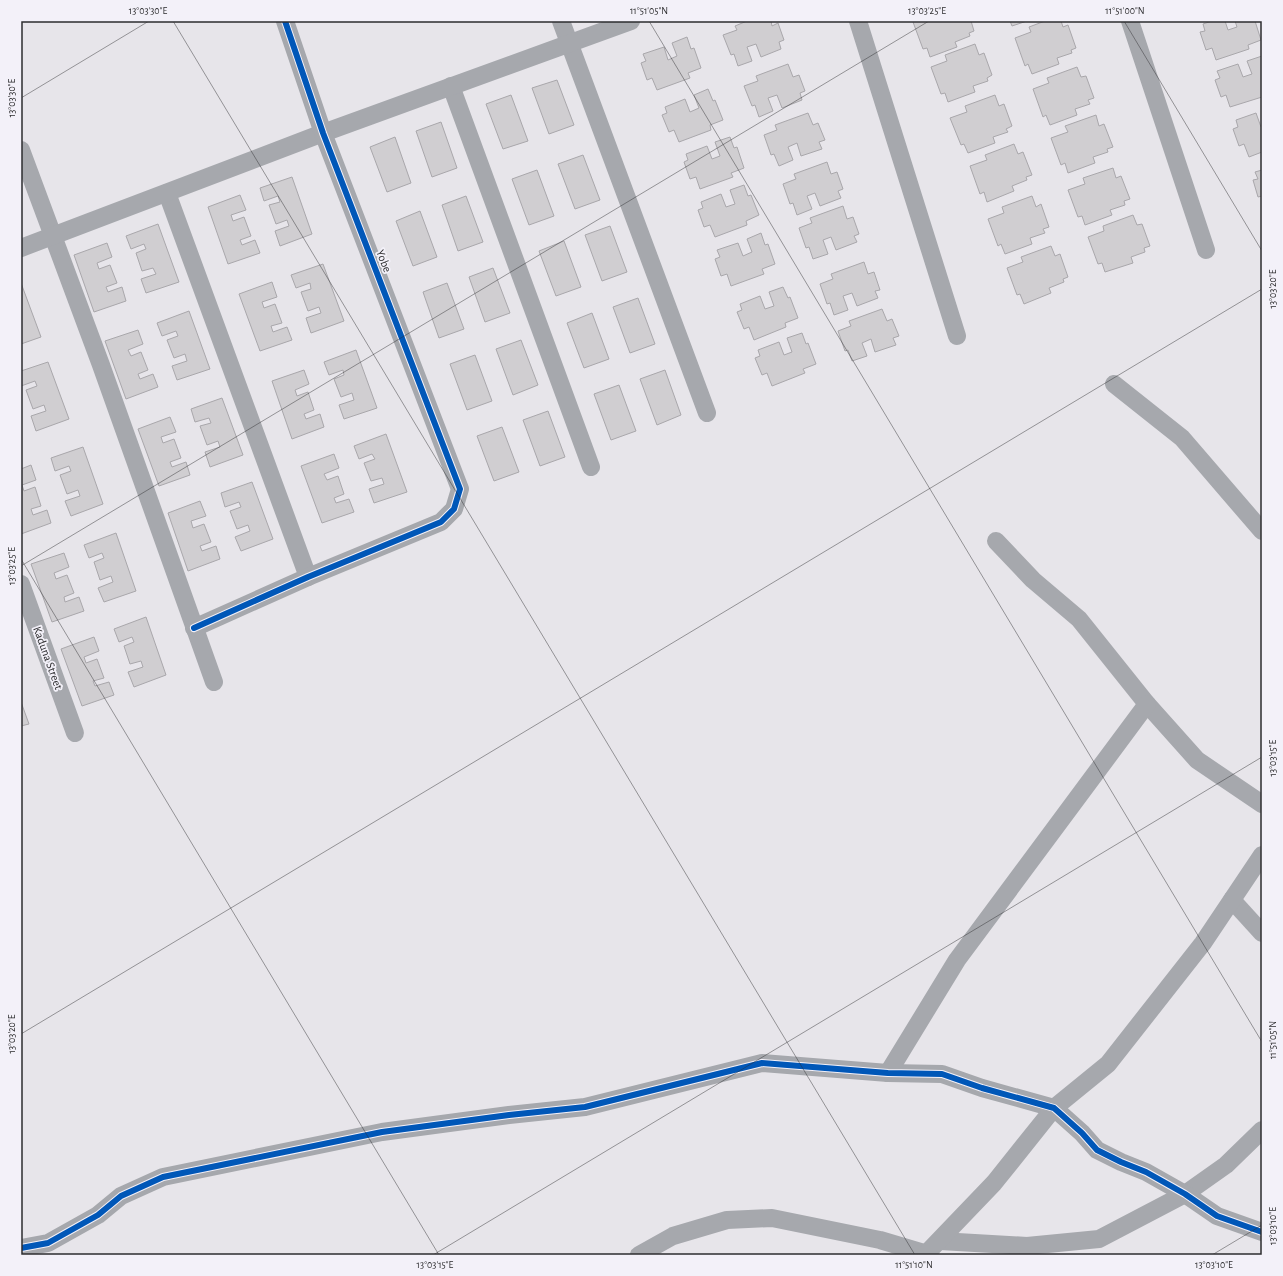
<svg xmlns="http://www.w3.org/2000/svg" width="1283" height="1276" viewBox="0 0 1283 1276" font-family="'Alegreya Sans',sans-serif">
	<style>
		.building { fill: #d0ced1; stroke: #a9a7ab }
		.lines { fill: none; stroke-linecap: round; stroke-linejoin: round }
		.street { stroke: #a6a8ad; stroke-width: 18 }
		.cycleway-casing { stroke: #f3f1f9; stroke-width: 8 }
		.cycleway { stroke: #0057b8; stroke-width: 6 }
		.ticks { fill: none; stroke: #2d2d2f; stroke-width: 1; stroke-opacity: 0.45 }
		.labels { text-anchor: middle; stroke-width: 3.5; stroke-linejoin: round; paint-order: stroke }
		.street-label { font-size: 12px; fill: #2d2d2f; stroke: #f3f1f9 }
		.neatline { fill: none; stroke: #2d2d2f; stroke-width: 1.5 }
		.ticks-label { font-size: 10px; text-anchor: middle; fill: #2d2d2f }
	</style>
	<rect width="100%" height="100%" fill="#e7e5ea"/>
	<g class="building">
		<path d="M747 21H771L772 26 778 23 784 40 779 42 781 49 761 57 756 44 747 47 752 61 738 66 734 54 731 55 723 35 737 30 735 26Z"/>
		<path d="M915 21H971L974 31 969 33 970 36 955 42 957 47 930 57 927 48 923 49 913 22Z"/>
		<path d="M1010 21H1027L1012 26Z"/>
		<path d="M1045 21H1061L1063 27 1068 25 1076 48 1071 50 1072 53 1057 58 1059 64 1032 74 1028 64 1025 66 1015 38 1031 32 1029 27Z"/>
		<path d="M1212 21H1225L1228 30 1237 27 1235 21H1255L1261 40 1248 45 1249 49 1216 60 1212 48 1206 50 1200 32 1205 31 1203 24Z"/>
		<path d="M687 37 691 49 694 48 701 68 688 73 690 78 657 90 652 78 647 80 641 63 646 61 643 54 664 47 668 60 677 56 672 43Z"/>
		<path d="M975 44 979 55 984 53 992 75 987 78 988 81 973 86 975 92 948 102 945 93 941 94 931 67 947 61 945 55Z"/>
		<path d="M1262 56V97L1230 107 1226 95 1221 97 1215 80 1220 78 1217 71 1238 64 1243 77 1252 74 1247 61Z"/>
		<path d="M788 64 793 77 799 75 805 91 800 93 802 100 782 108 777 95 768 98 773 111 759 117 755 105 752 106 744 86 758 81 756 76Z"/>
		<path d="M1077 67 1081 77 1086 76 1094 98 1088 100 1090 104 1075 109 1077 115 1050 125 1046 115 1043 117 1033 89 1049 83 1047 78Z"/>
		<path d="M557 80 574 125 549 134 532 88Z"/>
		<path d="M708 89 713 101 715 100 723 120 710 125 711 130 679 142 674 130 669 132 662 115 667 113 665 107 685 99 690 112 699 108 694 95Z"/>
		<path d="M511 95 528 141 503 149 486 104Z"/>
		<path d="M995 95 999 106 1004 104 1012 126 1006 129 1008 132 993 137 995 143 968 153 964 144 961 145 950 118 967 112 965 106Z"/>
		<path d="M808 113 813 125 818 123 825 140 819 142 822 149 801 156 797 143 788 147 793 160 779 166 774 154 771 155 764 135 777 130 775 125Z"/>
		<path d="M1256 113 1261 127 1262 126V152L1249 157 1244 144 1239 146 1233 129 1238 127 1236 120Z"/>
		<path d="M1096 115 1099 126 1104 124 1113 147 1107 149 1108 152 1093 157 1095 163 1068 173 1065 163 1061 165 1051 138 1068 132 1065 126Z"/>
		<path d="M441 122 457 168 432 177 416 131Z"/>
		<path d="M395 137 411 183 387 192 370 147Z"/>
		<path d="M730 137 734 148 737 147 744 168 731 173 733 177 700 189 696 177 690 179 684 162 688 160 686 154 707 146 712 159 720 156 715 142Z"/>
		<path d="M1014 144 1018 154 1023 152 1032 175 1026 177 1027 180 1012 186 1014 191 987 202 984 192 980 194 970 166 987 160 985 155Z"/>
		<path d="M583 155 600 200 575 209 558 164Z"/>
		<path d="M827 162 831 174 837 172 843 189 838 191 841 198 820 206 815 193 807 196 812 209 797 215 793 203 790 204 783 184 796 179 794 174Z"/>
		<path d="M1113 168 1116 178 1121 176 1130 199 1124 201 1125 205 1110 210 1112 215 1085 225 1082 216 1078 217 1068 190 1085 184 1083 178Z"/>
		<path d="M537 170 554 216 529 225 512 179Z"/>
		<path d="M1262 170V196L1258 197 1253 180 1258 179 1255 172Z"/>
		<path d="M292 177 312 234 280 246 275 231 289 226 287 220 276 224 269 205 280 202 278 196 264 201 260 188Z"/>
		<path d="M744 185 748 196 751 195 759 215 746 221 747 225 715 237 710 225 704 227 698 210 703 208 701 202 721 194 726 207 735 204 730 190Z"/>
		<path d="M240 195 246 210 231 215 233 221 244 217 251 236 240 240 242 245 255 240 260 253 228 264 208 207Z"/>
		<path d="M466 196 483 242 458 251 442 205Z"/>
		<path d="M1032 196 1036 207 1041 204 1049 227 1043 229 1045 233 1030 238 1032 244 1005 254 1001 244 998 246 988 219 1004 213 1002 207Z"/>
		<path d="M843 206 847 219 853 217 859 234 854 236 857 242 836 250 831 237 823 240 828 254 813 259 809 247 806 248 799 228 812 223 810 218Z"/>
		<path d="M420 211 437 257 413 266 396 221Z"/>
		<path d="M1133 215 1137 225 1142 224 1150 246 1144 248 1145 252 1131 257 1133 263 1105 272 1102 263 1098 264 1088 237 1104 231 1103 226Z"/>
		<path d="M158 224 179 282 146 293 141 279 156 274 153 268 142 271 136 253 146 249 144 244 131 249 126 236Z"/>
		<path d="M610 226 627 272 602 281 585 235Z"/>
		<path d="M761 233 765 245 768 244 775 264 762 269 764 274 731 286 727 274 721 276 715 259 720 257 717 250 738 243 743 256 752 252 747 239Z"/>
		<path d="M564 241 581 287 556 296 539 251Z"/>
		<path d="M107 243 112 257 97 263 99 269 110 265 117 283 106 287 108 292 122 287 126 301 94 312 74 255Z"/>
		<path d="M1051 246 1055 256 1060 254 1068 277 1063 279 1064 282 1049 288 1051 293 1024 304 1020 294 1017 295 1007 268 1023 262 1021 257Z"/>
		<path d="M864 262 868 274 874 272 880 290 875 291 878 298 857 306 852 293 843 296 848 310 834 315 830 303 827 304 820 284 833 279 831 274Z"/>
		<path d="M323 264 344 321 311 333 306 318 321 313 319 307 308 311 301 292 311 289 310 283 296 288 291 275Z"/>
		<path d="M493 268 510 313 485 322 469 277Z"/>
		<path d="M272 282 277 297 262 302 264 308 275 304 282 323 271 326 273 332 287 327 292 340 260 351 239 294Z"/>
		<path d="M21 283 41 337 21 344Z"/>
		<path d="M447 283 464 329 439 338 423 292Z"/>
		<path d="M783 287 788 298 790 297 798 318 785 323 786 327 754 340 749 327 744 329 737 312 742 310 740 304 760 296 765 309 774 306 769 292Z"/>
		<path d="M638 298 655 344 630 353 613 307Z"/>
		<path d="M882 309 887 321 892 319 899 336 893 338 896 345 875 352 871 339 862 343 867 356 852 361 848 350 845 351 838 331 851 326 849 321Z"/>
		<path d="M189 311 210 369 177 380 172 366 187 361 185 354 174 358 167 340 178 336 176 331 162 336 157 323Z"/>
		<path d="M592 313 609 359 584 368 567 323Z"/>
		<path d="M138 330 143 344 128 350 131 356 141 352 148 370 138 374 140 379 153 374 158 387 126 399 105 341Z"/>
		<path d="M802 333 806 344 808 343 816 364 803 369 805 373 772 386 767 373 762 375 755 358 760 356 758 350 779 342 784 355 792 352 787 338Z"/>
		<path d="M521 340 538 385 513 395 496 349Z"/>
		<path d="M356 350 377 408 344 419 339 405 354 400 352 393 341 397 334 379 344 375 343 370 329 375 324 362Z"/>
		<path d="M475 355 492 401 467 410 450 364Z"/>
		<path d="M48 362 69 419 36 431 31 416 46 411 44 405 33 409 26 390 37 386 35 381 21 386V371Z"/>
		<path d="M304 370 309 384 295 390 297 396 308 392 314 410 304 414 306 419 320 414 324 427 292 439 272 381Z"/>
		<path d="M665 370 681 415 657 425 640 379Z"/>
		<path d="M619 385 636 431 611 440 594 394Z"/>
		<path d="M222 398 243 455 210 467 205 452 220 447 218 441 207 445 200 426 211 423 209 418 195 422 191 409Z"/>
		<path d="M548 411 565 457 540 466 523 420Z"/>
		<path d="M170 417 176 432 161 437 163 443 174 439 181 458 170 462 172 467 186 462 190 475 159 486 138 429Z"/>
		<path d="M502 427 519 472 494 481 477 436Z"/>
		<path d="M386 434 407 492 374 503 369 489 384 484 382 478 371 481 364 463 375 459 372 454 359 459 354 446Z"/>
		<path d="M83 447 103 504 71 516 65 501 80 496 78 490 67 494 60 475 71 471 69 466 55 471 51 458Z"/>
		<path d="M334 454 339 468 324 474 327 480 338 476 344 494 334 498 336 503 349 499 354 512 322 523 301 466Z"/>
		<path d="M31 465 36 480 22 485 24 491 35 487 41 506 31 509 33 515 47 510 51 523 21 534V469Z"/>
		<path d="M252 482 273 539 241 551 235 537 250 531 248 525 237 529 230 511 241 507 239 502 225 507 221 493Z"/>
		<path d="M200 501 206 516 191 521 193 528 204 524 211 542 200 546 202 551 216 546 220 559 188 571 168 513Z"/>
		<path d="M116 533 136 591 104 602 98 588 113 582 111 576 100 580 94 562 104 558 102 553 89 558 84 545Z"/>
		<path d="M64 553 69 567 54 573 56 579 67 575 74 593 64 597 65 602 79 597 84 611 52 622 31 564Z"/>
		<path d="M146 617 166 675 134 687 128 672 143 667 141 661 130 664 124 646 134 642 132 637 119 642 114 629Z"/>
		<path d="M94 637 99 651 84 657 86 663 97 659 104 678 93 681 95 686 109 682 114 695 82 706 61 649Z"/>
		<path d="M21 702 29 724 21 726Z"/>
	</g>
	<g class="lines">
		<g class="street">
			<path d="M561 21 707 413"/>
			<path d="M858 21 957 336"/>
			<path d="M1130 21 1206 250"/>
			<path d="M451 86 591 467"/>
			<path d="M21 150 101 365 214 682"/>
			<path d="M167 193 308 577"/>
			<path d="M21 248 323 133 631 21"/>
			<path d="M1114 384 1182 438 1262 531"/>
			<path d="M996 541 1033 580 1079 619 1147 704 1197 760 1262 804"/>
			<path d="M21 584 75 733"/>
			<path d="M194 628 308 577 441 522 454 509 460 489 323 133 285 21"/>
			<path d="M1232 900 1262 933"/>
			<path d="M888 1073 957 960 1147 704"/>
			<path d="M940 1241 1027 1246 1099 1239 1185 1194 1226 1165 1262 1130"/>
			<path d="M21 1248 48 1243 98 1215 121 1196 163 1177 382 1132 509 1115 585 1107 762 1063 888 1073 942 1074 982 1088 1054 1108 1082 1133 1097 1150 1121 1162 1146 1172 1185 1194 1217 1216 1262 1232"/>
			<path d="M639 1255 673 1236 727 1220 772 1218 880 1240 927 1254 929 1255"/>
			<path d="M925 1255 994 1183 1054 1108 1108 1064 1203 943 1262 855"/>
		</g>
		<defs>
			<g id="cycleway">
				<path d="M194 628 308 577 441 522 454 509 460 489 323 133 285 21"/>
				<path d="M21 1248 48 1243 98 1215 121 1196 163 1177 382 1132 509 1115 585 1107 762 1063 888 1073 942 1074 982 1088 1054 1108 1082 1133 1097 1150 1121 1162 1146 1172 1185 1194 1217 1216 1262 1232"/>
			</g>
		</defs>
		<use href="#cycleway" class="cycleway-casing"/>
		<use href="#cycleway" class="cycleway"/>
	</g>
	<path class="ticks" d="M173 21 915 1255M649 21 1262 1042M1124 21 1262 251M21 98 149 21M21 559 439 1255M21 566 929 21M21 1034 1262 289M433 1255 1262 757M1212 1255 1262 1225"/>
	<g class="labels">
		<g class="street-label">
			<text transform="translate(384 261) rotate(69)" y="4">Yobe</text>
			<text transform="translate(48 658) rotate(70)" y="4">Kaduna Street</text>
		</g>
	</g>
	<rect width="1283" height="1276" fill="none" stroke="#f3f1f9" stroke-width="44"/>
	<rect x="22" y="22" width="1239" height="1232" class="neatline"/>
	<g class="ticks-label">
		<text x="148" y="14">13°03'30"E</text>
		<text x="649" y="14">11°51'05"N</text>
		<text x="927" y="14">13°03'25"E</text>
		<text x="1125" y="14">11°51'00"N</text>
		<text transform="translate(11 98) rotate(-90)" y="4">13°03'30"E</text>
		<text transform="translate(1272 289) rotate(-90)" y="4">13°03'20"E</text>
		<text transform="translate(11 566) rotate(-90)" y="4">13°03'25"E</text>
		<text transform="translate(1272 758) rotate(-90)" y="4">13°03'15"E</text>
		<text transform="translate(11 1034) rotate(-90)" y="4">13°03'20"E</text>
		<text transform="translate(1272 1040) rotate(-90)" y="4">11°51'05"N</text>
		<text transform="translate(1272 1226) rotate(-90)" y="4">13°03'10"E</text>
		<text x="435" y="1268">13°03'15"E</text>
		<text x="914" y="1268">11°51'10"N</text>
		<text x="1214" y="1268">13°03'10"E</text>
	</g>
</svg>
